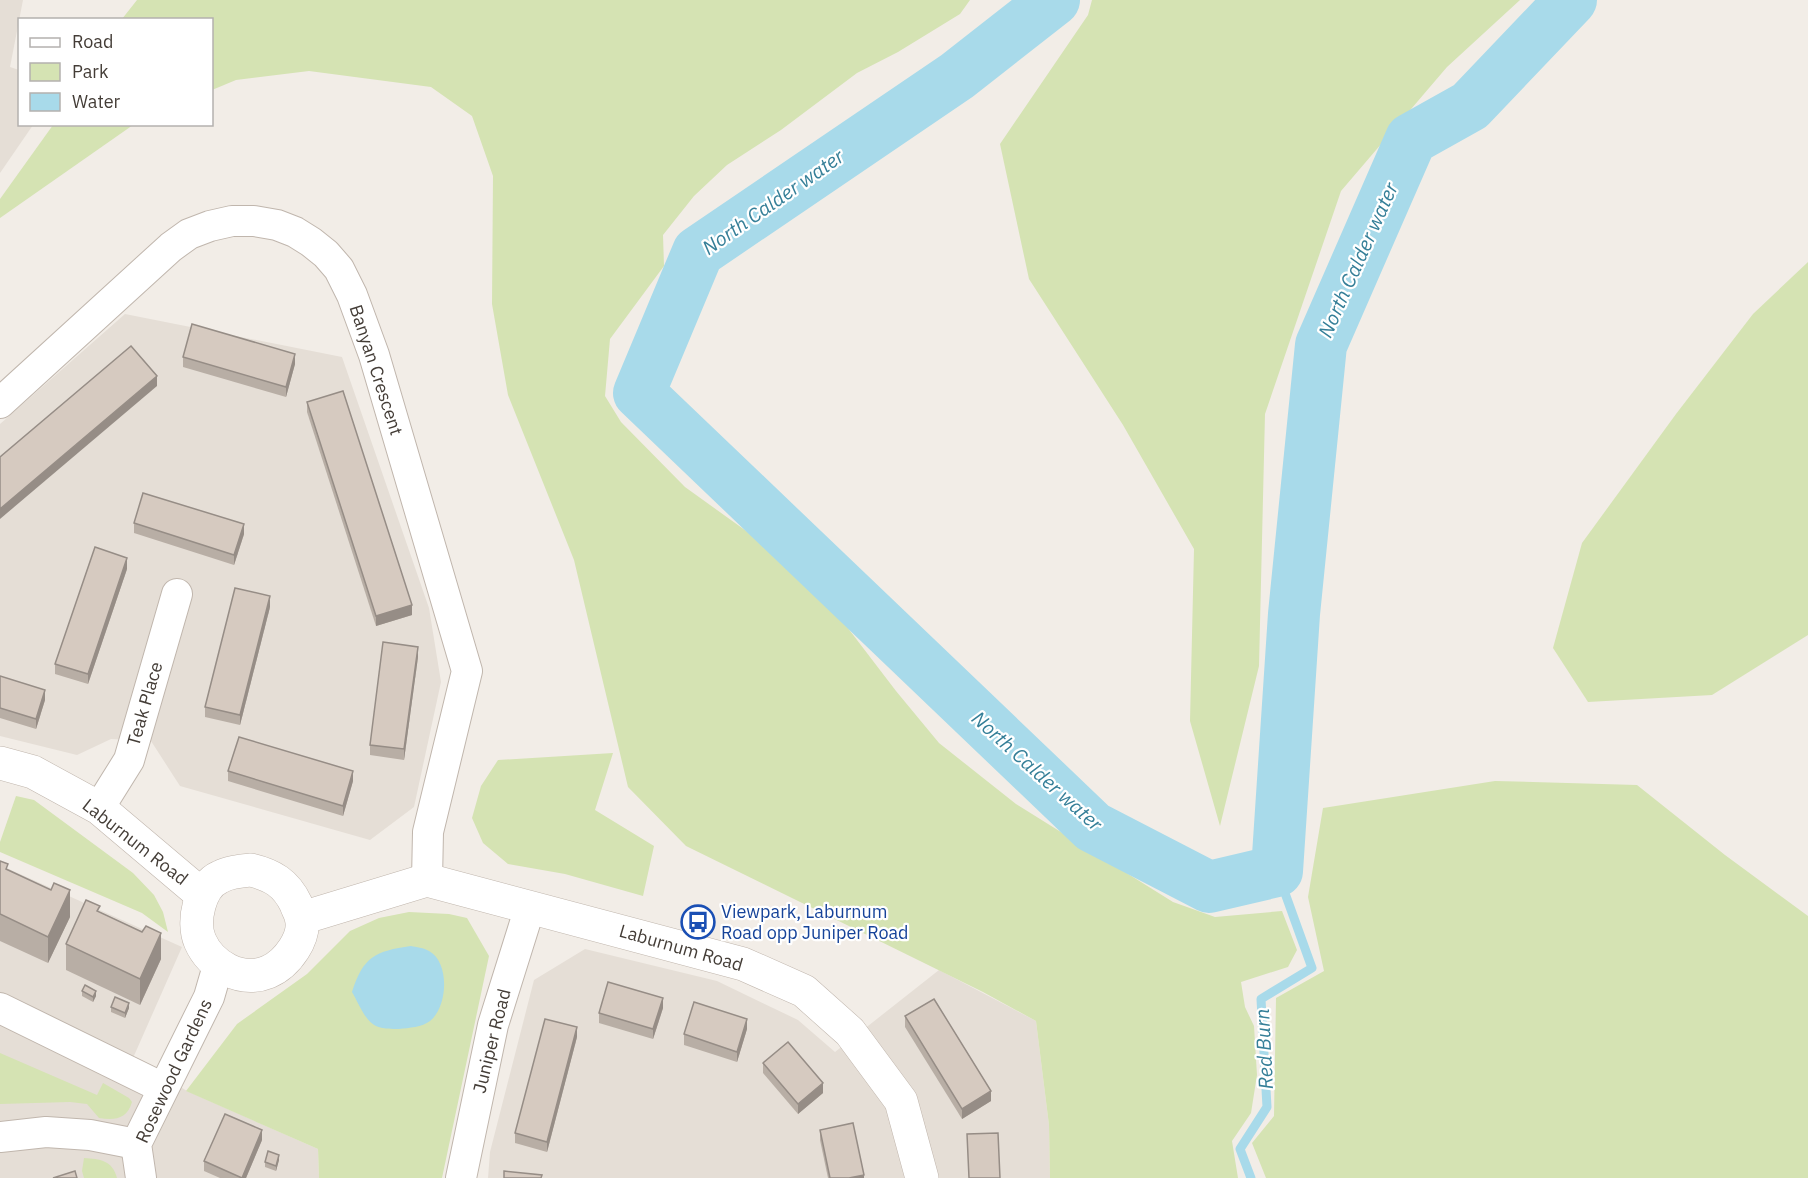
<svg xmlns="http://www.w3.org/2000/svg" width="1808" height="1178" viewBox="0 0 1808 1178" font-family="'IBM Plex Sans',sans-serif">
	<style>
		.residential { fill: #e5ded6 }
		.green { fill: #d5e3b3 }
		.water { fill: #a8daea }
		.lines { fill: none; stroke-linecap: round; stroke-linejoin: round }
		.stream { stroke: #a8daea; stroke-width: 9 }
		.river { stroke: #a8daea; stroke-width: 52 }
		.minor-casing { stroke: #c0b6ad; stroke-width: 32 }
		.tertiary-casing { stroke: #c0b6ad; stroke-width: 34 }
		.minor { stroke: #fff; stroke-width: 30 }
		.tertiary { stroke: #fff; stroke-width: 33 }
		.wall { fill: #b8aea5 }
		.shaded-wall { fill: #968d86 }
		.building { fill: #d6cac0; stroke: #968d86; stroke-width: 1.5 }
		.labels { text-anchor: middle; stroke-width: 4.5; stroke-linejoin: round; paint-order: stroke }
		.street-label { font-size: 18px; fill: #443d37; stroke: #fff }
		.transit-label { font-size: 18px; fill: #164399; stroke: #fff; text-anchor: start }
		.water-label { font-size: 20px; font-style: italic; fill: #357f98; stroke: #fff }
	</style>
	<rect width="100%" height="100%" fill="#f2ede7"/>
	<g class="residential">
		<path d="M0 0H23L10 67 19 70 20 124 33 125 0 173Z"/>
		<path d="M125 314 342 357 429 608 441 682 414 807 370 840 180 786 151 741 111 739 77 755 0 736V424Z"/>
		<path d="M0 865 182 947 133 1058 187 1091 318 1149 319 1178H0Z"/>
		<path d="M585 949 717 981 798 1020 835 1052 939 970 1036 1021 1049 1125 1050 1178H488L490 1152 534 980Z"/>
	</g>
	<g class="green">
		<path d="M137 0H970L960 14 898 52 857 73 781 130 727 165 694 196 663 235 664 266 610 339 605 396 621 422 685 487 799 569 831 606 896 691 939 743 1016 804 1173 902 1215 917 1282 911 1297 950 1288 967 1241 982 1245 1007 1254 1026 1257 1075 1251 1113 1232 1141 1238 1178H1050L1049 1125 1036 1021 983 992 686 846 628 787 574 560 508 395 492 304 493 176 472 116 431 87 309 71 236 80 212 90V20L122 19Z"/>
		<path d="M1092 0H1520L1447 67 1341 191 1265 414 1259 666 1220 826 1190 721 1194 549 1123 425 1029 279 1000 144 1088 15Z"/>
		<path d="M53 125H133L0 218V199Z"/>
		<path d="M1808 262V635L1712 695 1588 702 1553 648 1582 543 1676 414 1753 314Z"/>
		<path d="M613 753 595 810 654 846 643 896 565 874 508 864 483 843 472 818 481 786 498 760Z"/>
		<path d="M1495 781 1637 785 1725 855 1808 916V1178H1266L1252 1143 1274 1116 1276 998 1324 971 1308 897 1323 808Z"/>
		<path d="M16 796 34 800 133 873 154 895 163 912 168 932 142 913 0 852V842Z"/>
		<path d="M409 912 449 914 467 918 489 956 442 1178H319L318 1149 186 1091 237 1024 307 974 350 931 379 918Z"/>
		<path d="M0 1053 97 1095 103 1083 129 1098 132 1102C127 1120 114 1120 99 1118L87 1104 70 1102 0 1104Z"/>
		<path d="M84 1158C100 1159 112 1160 117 1178H84L82 1171Z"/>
	</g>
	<path class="water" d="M411 946C416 947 424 948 429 951 450 962 448 1007 430 1021 422 1027 409 1028 399 1029 393 1029 382 1029 376 1026 365 1021 358 1002 352 992 363 957 375 951 411 946Z"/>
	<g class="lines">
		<path class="stream" d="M1251 1178 1240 1149 1267 1107 1261 999 1312 968 1277 871"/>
		<path class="river" d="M1054 0 957 76 698 252 639 393 1093 827 1209 887 1277 871 1294 614 1321 345 1411 139 1470 106 1571 0"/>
		<defs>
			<g id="minor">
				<path d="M0 403 171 247 189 234 210 226 232 221H254L277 225 295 232 311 242 326 254 339 269 352 295 374 355 467 671 428 832 427 880"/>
				<path d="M99 808 129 760 177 594"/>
				<path d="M0 1008 163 1088"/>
				<path d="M0 1137 46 1132 90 1135 136 1144"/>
				<path d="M141 1178 136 1144 209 997 218 966"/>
				<path d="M461 1178 493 1025 530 907"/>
			</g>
			<g id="tertiary">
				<path d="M0 763 33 772 99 808 202 895"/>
				<path d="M251 870C272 875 286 883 296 904 297 908 300 912 301 917 307 937 287 964 268 972 241 983 211 966 200 941 192 922 199 886 220 877 229 872 241 871 251 870Z"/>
				<path d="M302 918 427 880 743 964 804 991 850 1032 901 1101 922 1178"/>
			</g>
		</defs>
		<use href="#minor" class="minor-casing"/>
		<use href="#tertiary" class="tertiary-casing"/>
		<use href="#minor" class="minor"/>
		<use href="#tertiary" class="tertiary"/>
	</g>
	<g class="wall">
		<path d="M183 357 295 364 286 397 183 367Z"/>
		<path d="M307 402 412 615 376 626 307 412Z"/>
		<path d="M134 523 244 534 234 565 134 533Z"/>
		<path d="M127 569 88 684 55 674V664Z"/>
		<path d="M270 607 240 725 205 717V707Z"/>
		<path d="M418 657 404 760 370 755V745Z"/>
		<path d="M0 676 45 700 36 729 0 718Z"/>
		<path d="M228 771 353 781 343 816 228 781Z"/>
		<path d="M0 861 8 870 70 917 48 963 0 941Z"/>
		<path d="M100 912 142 932 161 959 140 1005 66 970V944Z"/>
		<path d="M82 991 96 996 93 1002 82 996Z"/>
		<path d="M111 1007 129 1008 125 1018 111 1012Z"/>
		<path d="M663 1008 653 1039 599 1023V1013Z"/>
		<path d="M905 1016 991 1101 962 1119 905 1027Z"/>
		<path d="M747 1029 737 1062 684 1045V1034Z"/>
		<path d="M577 1037 547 1152 515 1143V1133Z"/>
		<path d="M763 1063 823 1093 798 1114 763 1073Z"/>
		<path d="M820 1130 864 1178H828L820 1140Z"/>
		<path d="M262 1140 246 1178H220L204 1171V1161Z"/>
		<path d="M279 1160 276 1171 265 1167V1162Z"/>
	</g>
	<g class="shaded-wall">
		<path d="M295 354V364L286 397V387Z"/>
		<path d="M157 376V386L0 519V509Z"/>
		<path d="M244 524V534L234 565V555Z"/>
		<path d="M127 558V569L88 684V674Z"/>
		<path d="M270 596V607L240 725V715Z"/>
		<path d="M412 605V615L376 626V616Z"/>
		<path d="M418 647V657L404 760V749Z"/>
		<path d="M45 690V700L36 729V719Z"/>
		<path d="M353 771V781L343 816V806Z"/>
		<path d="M70 890V917L48 963V937Z"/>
		<path d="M161 933V959L140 1005V979Z"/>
		<path d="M96 991V996L93 1002V997Z"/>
		<path d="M663 998V1008L653 1039V1029Z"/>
		<path d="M129 1003V1008L125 1018V1013Z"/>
		<path d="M747 1019V1029L737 1062V1052Z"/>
		<path d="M577 1027V1037L547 1152V1142Z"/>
		<path d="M823 1083V1093L798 1114V1104Z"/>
		<path d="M991 1091V1101L962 1119V1109Z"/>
		<path d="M262 1130V1140L246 1178H242Z"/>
		<path d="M279 1155V1160L276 1171V1166Z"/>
		<path d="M864 1175V1178H849Z"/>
	</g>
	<g class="building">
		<path d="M192 324 295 354 286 387 183 357Z"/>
		<path d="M131 346 157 376 0 509V457Z"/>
		<path d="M343 391 412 605 376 616 307 402Z"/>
		<path d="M143 493 244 524 234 555 134 523Z"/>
		<path d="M95 547 127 558 88 674 55 664Z"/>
		<path d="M235 588 270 596 240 715 205 707Z"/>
		<path d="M383 642 418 647 404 749 370 745Z"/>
		<path d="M0 676 45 690 36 719 0 708Z"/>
		<path d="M239 737 353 771 343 806 228 771Z"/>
		<path d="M0 861 8 864 6 869 51 890 54 883 70 890 48 937 0 914Z"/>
		<path d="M86 900 100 906 97 911 142 932 146 926 161 933 140 979 66 944Z"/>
		<path d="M608 982 663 998 653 1029 599 1013Z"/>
		<path d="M85 985 96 991 93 997 82 991Z"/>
		<path d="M115 997 129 1003 125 1013 111 1007Z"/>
		<path d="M934 999 991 1091 962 1109 905 1016Z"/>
		<path d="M694 1002 747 1019 737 1052 684 1034Z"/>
		<path d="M545 1019 577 1027 547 1142 515 1133Z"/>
		<path d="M788 1042 823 1083 798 1104 763 1063Z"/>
		<path d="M225 1114 262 1130 242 1178 204 1161Z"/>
		<path d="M853 1123 864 1175 849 1178H830L820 1130Z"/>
		<path d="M998 1133 1000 1178H969L967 1134Z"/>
		<path d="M268 1151 279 1155 276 1166 265 1162Z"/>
		<path d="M75 1171 77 1178H53Z"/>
		<path d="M504 1171 542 1175 541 1178H504Z"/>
	</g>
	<defs>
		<symbol id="bus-ring" viewBox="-11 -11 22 22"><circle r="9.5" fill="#fff" stroke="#1a4fb4" stroke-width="1.5"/><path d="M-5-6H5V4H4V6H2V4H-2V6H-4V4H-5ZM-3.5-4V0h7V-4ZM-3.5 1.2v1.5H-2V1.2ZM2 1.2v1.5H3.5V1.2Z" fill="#1a4fb4"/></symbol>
	</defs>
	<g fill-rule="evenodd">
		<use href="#bus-ring" x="679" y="903" width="38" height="38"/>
	</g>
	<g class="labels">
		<g class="street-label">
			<text transform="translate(376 370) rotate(72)" y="6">Banyan Crescent</text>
			<text transform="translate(145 704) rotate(-74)" y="6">Teak Place</text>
			<text transform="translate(135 842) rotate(38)" y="6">Laburnum Road</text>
			<text transform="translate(681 948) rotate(16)" y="6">Laburnum Road</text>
			<text transform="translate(492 1041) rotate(-76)" y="6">Juniper Road</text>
			<text transform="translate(174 1071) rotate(-65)" y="6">Rosewood Gardens</text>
		</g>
		<g class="transit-label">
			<text x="721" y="918">Viewpark, Laburnum<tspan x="721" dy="21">Road opp Juniper Road</tspan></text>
		</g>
		<g class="water-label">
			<text transform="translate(773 202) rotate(-35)" y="7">North Calder water</text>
			<text transform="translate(1358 260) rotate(-66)" y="7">North Calder water</text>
			<text transform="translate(1037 771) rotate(42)" y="7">North Calder water</text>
			<text transform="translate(1264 1049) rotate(-93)" y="7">Red Burn</text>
		</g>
	</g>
	<rect x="18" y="18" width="195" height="108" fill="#ffffff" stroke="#b4b1af" stroke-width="1.5"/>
	<rect x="30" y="38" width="30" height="9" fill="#ffffff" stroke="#b4b1af" stroke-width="1.5"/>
	<text x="72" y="48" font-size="18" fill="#443d37">Road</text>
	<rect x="30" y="63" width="30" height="18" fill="#d5e3b3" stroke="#b4b1af" stroke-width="1.5"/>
	<text x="72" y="78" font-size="18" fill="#443d37">Park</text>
	<rect x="30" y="93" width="30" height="18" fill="#a8daea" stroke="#b4b1af" stroke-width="1.5"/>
	<text x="72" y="108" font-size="18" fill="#443d37">Water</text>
</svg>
